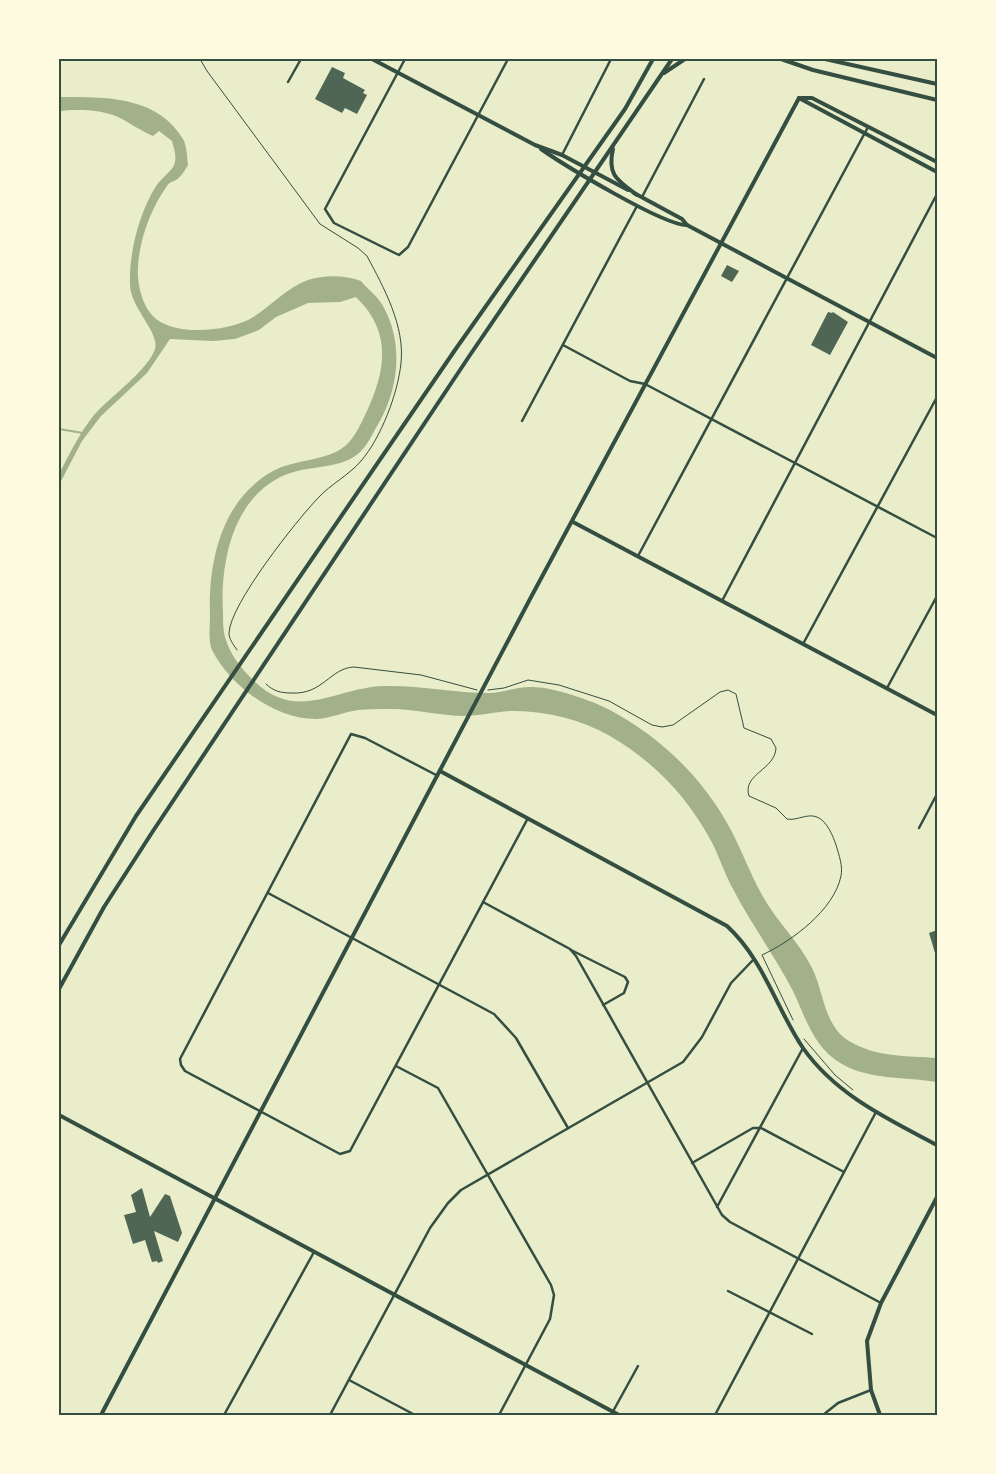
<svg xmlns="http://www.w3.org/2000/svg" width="996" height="1474" viewBox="0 0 996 1474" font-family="Rubik,sans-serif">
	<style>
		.water { fill: #a3b18a }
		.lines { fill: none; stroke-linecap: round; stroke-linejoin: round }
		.stream { stroke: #a3b18a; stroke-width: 2 }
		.building { fill: #4f6655 }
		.path { stroke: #344e41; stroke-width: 1 }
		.minor { stroke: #344e41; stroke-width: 2.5 }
		.tertiary { stroke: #344e41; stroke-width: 4 }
		.secondary { stroke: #344e41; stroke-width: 4 }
		.neatline { fill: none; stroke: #344e41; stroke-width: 2 }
	</style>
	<rect width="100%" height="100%" fill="#e9edc9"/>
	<path class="water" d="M59 97C103 97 157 95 183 139 187 146 187 157 188 165 185 170 181 177 176 180 173 182 169 182 167 186 148 212 132 258 140 290 143 302 147 311 156 319 178 336 225 331 248 320 269 309 285 288 308 280 325 275 344 275 361 281 368 290 376 294 383 306 404 343 399 390 377 426 371 437 364 452 352 458 332 469 306 466 285 475 233 497 220 562 223 613 223 622 223 632 226 640 231 656 241 668 253 680 297 724 336 687 384 686 419 685 454 693 489 693 502 693 516 687 530 687 551 686 591 700 610 710 662 738 703 778 731 830 742 851 750 873 761 893 775 920 799 941 812 968 824 992 824 1026 849 1041 875 1057 908 1056 937 1058V1082C907 1077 869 1080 842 1064 814 1048 806 1019 793 991 775 956 751 924 733 889 724 873 719 855 710 839 686 795 653 761 610 736 580 719 544 710 510 711 494 712 478 716 462 716 436 715 411 708 386 709 377 709 367 709 358 710 344 712 331 718 317 719 276 720 230 686 212 650 208 641 210 626 210 615 208 561 222 499 273 471 295 459 328 461 345 446 355 438 361 423 367 411 386 369 392 332 356 297L340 302 308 303 276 317 259 330 235 339 213 341 170 339 147 373 101 416 82 441 59 485V474C69 455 80 432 94 415 109 398 149 369 155 349 160 332 130 308 130 284 129 253 139 213 156 186 161 179 170 172 173 167 178 158 174 149 172 141L159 131 153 136C141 131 130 123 118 117 101 109 76 109 59 111Z"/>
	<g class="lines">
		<path class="stream" d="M59 429 83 433"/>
	</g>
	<g class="building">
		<path d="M332 67 345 73 343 78 365 90 363 93 367 95 357 114 345 108 342 113 315 99Z"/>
		<path d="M727 265 739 271 732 282 721 276Z"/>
		<path d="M828 312 832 313 833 312 848 322 830 355 811 345Z"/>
		<path d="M937 930V952L935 953 929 933Z"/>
		<path d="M142 1188 150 1217 165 1194 170 1196 182 1233 178 1242 154 1231 163 1261 158 1263 157 1261 152 1262 145 1240 133 1244 124 1215 136 1212 131 1195Z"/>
	</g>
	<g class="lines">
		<g class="path">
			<path d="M200 59 207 71 320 224 358 248 367 256C384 288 405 326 401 363 398 393 381 438 361 461 349 475 331 484 318 498 297 520 230 604 229 633 229 639 233 644 237 650"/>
			<path d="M266 684C273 691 281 693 291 693 323 695 330 668 354 667L421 675 477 690"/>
			<path d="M488 690 504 688 528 680 559 685 609 701 652 725 662 727 673 725 720 692 728 690 736 694 744 728 771 739 776 748C775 770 742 774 749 796L776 808 787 819C797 821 807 813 817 817 827 821 833 836 836 845 839 855 843 866 841 876 834 910 792 941 762 955L793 1020"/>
			<path d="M804 1039 835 1075 853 1090"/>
		</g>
		<g class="minor">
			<path d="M405 59 325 209 334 223 399 255 408 247 508 59"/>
			<path d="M288 82 301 59"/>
			<path d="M562 155 611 59"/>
			<path d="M642 197 704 79"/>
			<path d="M563 345 630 381 645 384 937 538"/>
			<path d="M522 421 637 206"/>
			<path d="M638 556 868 127"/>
			<path d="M722 601 937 194"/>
			<path d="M803 644 937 397"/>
			<path d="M887 688 937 596"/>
			<path d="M438 776 365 738 351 734 180 1059 181 1065 185 1071 340 1154 350 1151 528 818"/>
			<path d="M919 828 937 794"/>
			<path d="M268 893 494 1014 516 1038 568 1128"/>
			<path d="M483 902 570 949 576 956 722 1215 730 1222 881 1303"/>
			<path d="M571 950 625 977 628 982 624 993 603 1005"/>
			<path d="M396 1066 438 1088 551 1285 554 1295 550 1319 499 1415"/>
			<path d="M692 1163 753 1128H761L844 1172"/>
			<path d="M717 1207 803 1048"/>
			<path d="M728 1291 812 1334"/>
			<path d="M349 1380 415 1415"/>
			<path d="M224 1415 314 1252"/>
			<path d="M330 1415 430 1228 448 1203 461 1190 683 1062 702 1037 731 983 754 959"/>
			<path d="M611 1415 638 1366"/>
			<path d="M715 1415 876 1112"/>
			<path d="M823 1415 838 1403 871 1390"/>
		</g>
		<g class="tertiary">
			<path d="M372 59 535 145 562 155 628 190"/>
			<path d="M799 98 937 172"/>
			<path d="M801 98H812L937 162"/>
			<path d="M541 149C564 165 664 226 687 225"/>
			<path d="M634 193 682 219 687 225 937 358"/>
			<path d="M573 522 937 715"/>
			<path d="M440 771 727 926C764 960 776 1008 803 1048 836 1095 888 1119 937 1145"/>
			<path d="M59 1115 619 1415"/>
			<path d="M101 1415 530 599 799 98"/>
			<path d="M880 1415 871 1390 867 1341 881 1303 937 1197"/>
		</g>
		<g class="secondary">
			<path d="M781 59 813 70 937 100"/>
			<path d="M825 59 937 84"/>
			<path d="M664 73 685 59"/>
			<path d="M613 149C607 175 617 180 637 195"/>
			<path d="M59 945 136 816 455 350 625 109 653 59"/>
			<path d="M59 989 104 907 153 831 470 355 672 59"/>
		</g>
	</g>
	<rect width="996" height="1474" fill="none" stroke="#fefae0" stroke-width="120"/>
	<rect x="60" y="60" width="876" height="1354" class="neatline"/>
</svg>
